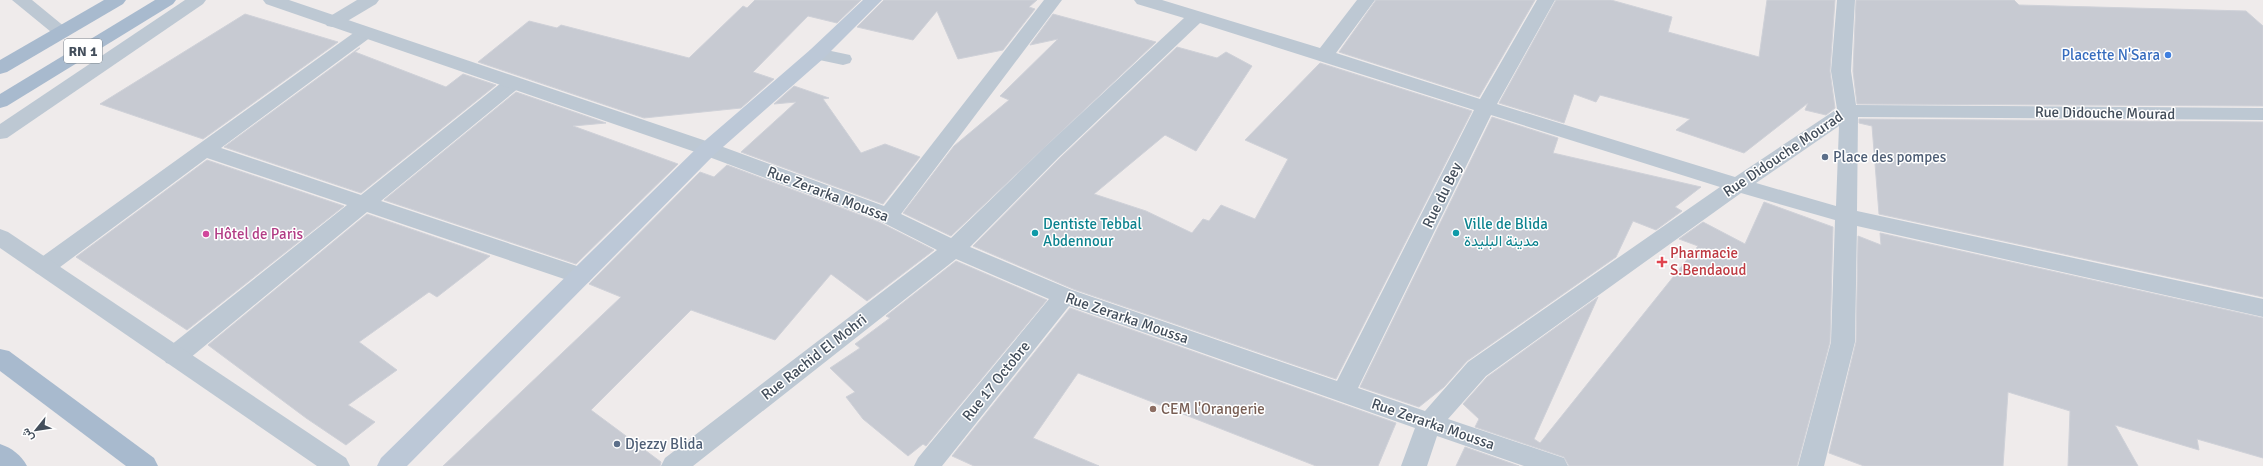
<svg xmlns="http://www.w3.org/2000/svg" width="2263" height="466" viewBox="0 0 2263 466" font-family="Signika,Vazirmatn,sans-serif">
	<style>
		.building { fill: #c7cad2; stroke: #cfd1d8 }
		.lines { fill: none; stroke-linecap: round; stroke-linejoin: round }
		.lane { fill: #bdc8d3; fill-rule: evenodd }
		.street { fill: #bdc8d3; fill-rule: evenodd }
		.secondary { fill: #bcc8d7; fill-rule: evenodd }
		.primary { fill: #a8bace; fill-rule: evenodd }
		.shop-dot { fill: #3f7fe0; stroke: #fff; stroke-width: 1.5 }
		.service-dot { fill: #5c6f8a; stroke: #fff; stroke-width: 1.5 }
		.culture-dot { fill: #0f9aa8; stroke: #fff; stroke-width: 1.5 }
		.hotel-dot { fill: #d1479c; stroke: #fff; stroke-width: 1.5 }
		.health-dot { fill: #e0444e; stroke: #fff; stroke-width: 1.5 }
		.education-dot { fill: #8d6e63; stroke: #fff; stroke-width: 1.5 }
		.labels { text-anchor: middle; stroke-width: 3; stroke-linejoin: round; paint-order: stroke }
		.shield { fill: #fff; stroke: #7b838c; stroke-width: 1 }
		.shield-label { font-size: 14px; font-weight: bold; fill: #434e5b }
		.shop-label { font-size: 15px; fill: #366cbe; stroke: #fff; text-anchor: end }
		.street-label { font-size: 15px; fill: #434e5b; stroke: #fff }
		.service-label { font-size: 15px; fill: #4e5e75; stroke: #fff; text-anchor: start }
		.culture-label { font-size: 15px; fill: #0d838f; stroke: #fff; text-anchor: start }
		.hotel-label { font-size: 15px; fill: #b23c85; stroke: #fff; text-anchor: start }
		.health-label { font-size: 15px; fill: #be3a42; stroke: #fff; text-anchor: start }
		.education-label { font-size: 15px; fill: #785e54; stroke: #fff; text-anchor: start }
	</style>
	<rect width="100%" height="100%" fill="#efebeb"/>
	<g class="building">
		<path d="M755 0H861L837 23 808 16 753 72 774 79 741 108 644 118 478 62 529 21 557 28 561 25 689 58 743 6 747 8Z"/>
		<path d="M884 0H1037L1029 7 1035 9 1003 50 958 59 937 11 913 40 857 27Z"/>
		<path d="M1376 0H1535L1479 97 1339 52Z"/>
		<path d="M1556 0H1611L1672 17 1668 32 1759 57 1767 0H1835L1830 71 1835 108 1826 115 1805 110 1808 103 1744 153 1676 130 1690 119 1600 95 1596 102 1574 94 1564 123 1499 103Z"/>
		<path d="M1856 0H2014L2019 5 2246 11 2263 26V106L1857 104 1853 71Z"/>
		<path d="M245 14 338 42 203 139 100 104Z"/>
		<path d="M1053 14 1156 42 951 236 903 213 954 146 1009 100 1000 96 1058 39 1030 45Z"/>
		<path d="M1177 47 1217 58 1226 52 1252 66 1196 151 1165 135 1094 194 1146 211 1192 233 1203 219 1209 221 1221 205 1255 219 1288 159 1245 140 1320 63 1472 111 1336 379 1073 289 973 246 1060 158Z"/>
		<path d="M359 48H360L355 52 446 87 463 74 496 85 361 193 224 147Z"/>
		<path d="M794 86 829 98 823 99 861 153 885 144 920 157 883 204 741 152 796 102 774 104Z"/>
		<path d="M516 92 606 123 573 126 678 164 576 264 384 200Z"/>
		<path d="M1492 117 1558 138 1553 153 1701 187 1675 207 1682 211 1656 230 1633 221 1616 257 1467 361 1444 387 1419 407 1360 387Z"/>
		<path d="M1859 119 2263 122V297L1879 214 1872 126 1859 123Z"/>
		<path d="M207 160 344 206 187 330 76 257Z"/>
		<path d="M727 165 879 222 934 250 867 301 831 274 775 340 691 310 591 410 661 462 660 466H443L621 297 589 284 700 172 714 177Z"/>
		<path d="M1764 202 1833 227 1830 342 1797 466H1569L1564 457 1475 427 1479 419 1463 404 1487 377 1598 297 1534 439 1540 443 1698 246 1679 239 1703 222 1745 244Z"/>
		<path d="M367 214 490 256 437 297 429 292 359 342 397 370 348 405 375 422 346 445 306 418 208 345Z"/>
		<path d="M1880 233 2263 318V458L2197 439 2199 450 2115 425 2138 466H2068L2070 411 2008 392 2003 466H1864L1829 453 1856 342 1858 236 1881 245Z"/>
		<path d="M956 261 1047 300 926 446 923 444 908 456 863 419 846 397 855 392 830 368 860 348 855 344 890 318 886 316Z"/>
		<path d="M1070 308 1396 423 1378 466H1316L1078 373 1033 438 1099 466H974L952 456Z"/>
		<path d="M1465 447 1519 466H1456Z"/>
	</g>
	<g class="lines">
		<g class="lane">
			<path d="M12 0H32L71 32 68 36 62 37 56 36Z"/>
			<path d="M357 0H379L376 4 339 26 333 27 327 26 324 22 327 18Z"/>
			<path d="M365 27 371 29 374 33 371 37 221 148 361 195 506 79 513 77 520 79 523 83 520 87 381 201 589 270 592 276 589 282 581 284 573 282 367 212 184 363 175 365 166 363 163 356 166 349 347 205 207 158 52 273 44 275 36 273 33 267 36 261 359 29Z"/>
			<path d="M817 48 850 55 852 59 850 63 843 65 810 58 808 54 810 50Z"/>
		</g>
		<g class="street">
			<path d="M185 0H206L203 4 7 138 0 139V124Z"/>
			<path d="M263 0H289L715 144 884 206 1044 0H1062L901 214 951 238 1045 147 1184 18 1137 4 1134 0H1162L1320 48 1357 0H1375L1336 53 1480 99 1537 0H1555L1497 104 1735 177 1837 109 1831 71 1837 0H1855L1851 71 1856 105 2263 108V120L1858 117 1857 211 2263 299V317L1857 226 1855 342 1824 466H1798L1831 342 1835 220 1741 193 1486 376 1448 419 1564 458 1568 466H1524L1437 436 1427 466H1401L1415 428 1069 306 942 466H914L918 458 1049 299 956 259 693 466H661L665 458 937 250 880 221 701 154 266 4ZM1200 23 1474 110 1337 381 1072 290 970 247 1059 157ZM1491 115 1720 187 1468 362 1425 411 1358 388ZM1839 126 1836 206 1756 183Z"/>
			<path d="M0 229 8 232 346 458 350 466H317L0 248Z"/>
		</g>
		<path class="secondary" d="M863 0H882L824 58 715 154 407 466H377L381 458 701 144 810 50Z"/>
		<g class="primary">
			<path d="M104 0H126L123 4 7 72 0 74V60Z"/>
			<path d="M155 0H176L173 4 7 106 0 108V94Z"/>
			<path d="M0 349 9 351 154 458 158 466H126L0 371Z"/>
			<path d="M0 444C12 448 21 455 27 466H0Z"/>
		</g>
	</g>
	<circle class="shop-dot" cx="2168" cy="55" r="4"/>
	<g class="service-dot">
		<circle cx="1825" cy="157" r="4"/>
		<circle cx="617" cy="444" r="4"/>
	</g>
	<g class="culture-dot">
		<circle cx="1035" cy="233" r="4"/>
		<circle cx="1456" cy="233" r="4"/>
	</g>
	<circle class="hotel-dot" cx="206" cy="234" r="4"/>
	<path class="health-dot" d="M1660 256h4v4h4v4h-4v4h-4v-4h-4v-4h4z"/>
	<circle class="education-dot" cx="1153" cy="409" r="4"/>
	<g class="labels">
		<rect class="shield" x="64" y="39" width="38" height="24" rx="3"/>
		<g class="shield-label">
			<text x="83" y="56">RN 1</text>
		</g>
		<g class="shop-label">
			<text x="2160" y="60">Placette N'Sara</text>
		</g>
		<g class="street-label">
			<text transform="translate(2105 113) rotate(1)" y="5">Rue Didouche Mourad</text>
			<text transform="translate(1783 154) rotate(-34)" y="5">Rue Didouche Mourad</text>
			<text transform="translate(828 194) rotate(21)" y="5">Rue Zerarka Moussa</text>
			<text transform="translate(1442 195) rotate(-64)" y="5">Rue du Bey</text>
			<text transform="translate(1127 318) rotate(19)" y="5">Rue Zerarka Moussa</text>
			<text transform="translate(814 357) rotate(-38)" y="5">Rue Rachid El Mohri</text>
			<text transform="translate(996 381) rotate(-51)" y="5">Rue 17 Octobre</text>
			<text transform="translate(1433 424) rotate(19)" y="5">Rue Zerarka Moussa</text>
		</g>
		<g class="service-label">
			<text x="1833" y="162">Place des pompes</text>
			<text x="625" y="449">Djezzy Blida</text>
		</g>
		<g class="culture-label">
			<text x="1043" y="229">Dentiste Tebbal<tspan x="1043" dy="17">Abdennour</tspan></text>
			<text x="1464" y="229">Ville de Blida<tspan x="1464" dy="17">مدينة البليدة</tspan></text>
		</g>
		<g class="hotel-label">
			<text x="214" y="239">Hôtel de Paris</text>
		</g>
		<g class="health-label">
			<text x="1670" y="258">Pharmacie<tspan x="1670" dy="17">S.Bendaoud</tspan></text>
		</g>
		<g class="education-label">
			<text x="1161" y="414">CEM l'Orangerie</text>
		</g>
	</g>
	<g transform="translate(36 430) rotate(240)" stroke="#ffffff" stroke-width="3" paint-order="stroke">
	<path d="M0-3L7 15L0 10L-7 15Z" fill="#434e5b"/>
	<text y="-6" font-size="11" font-weight="bold" text-anchor="middle" fill="#434e5b">ش</text>
	</g>
</svg>
